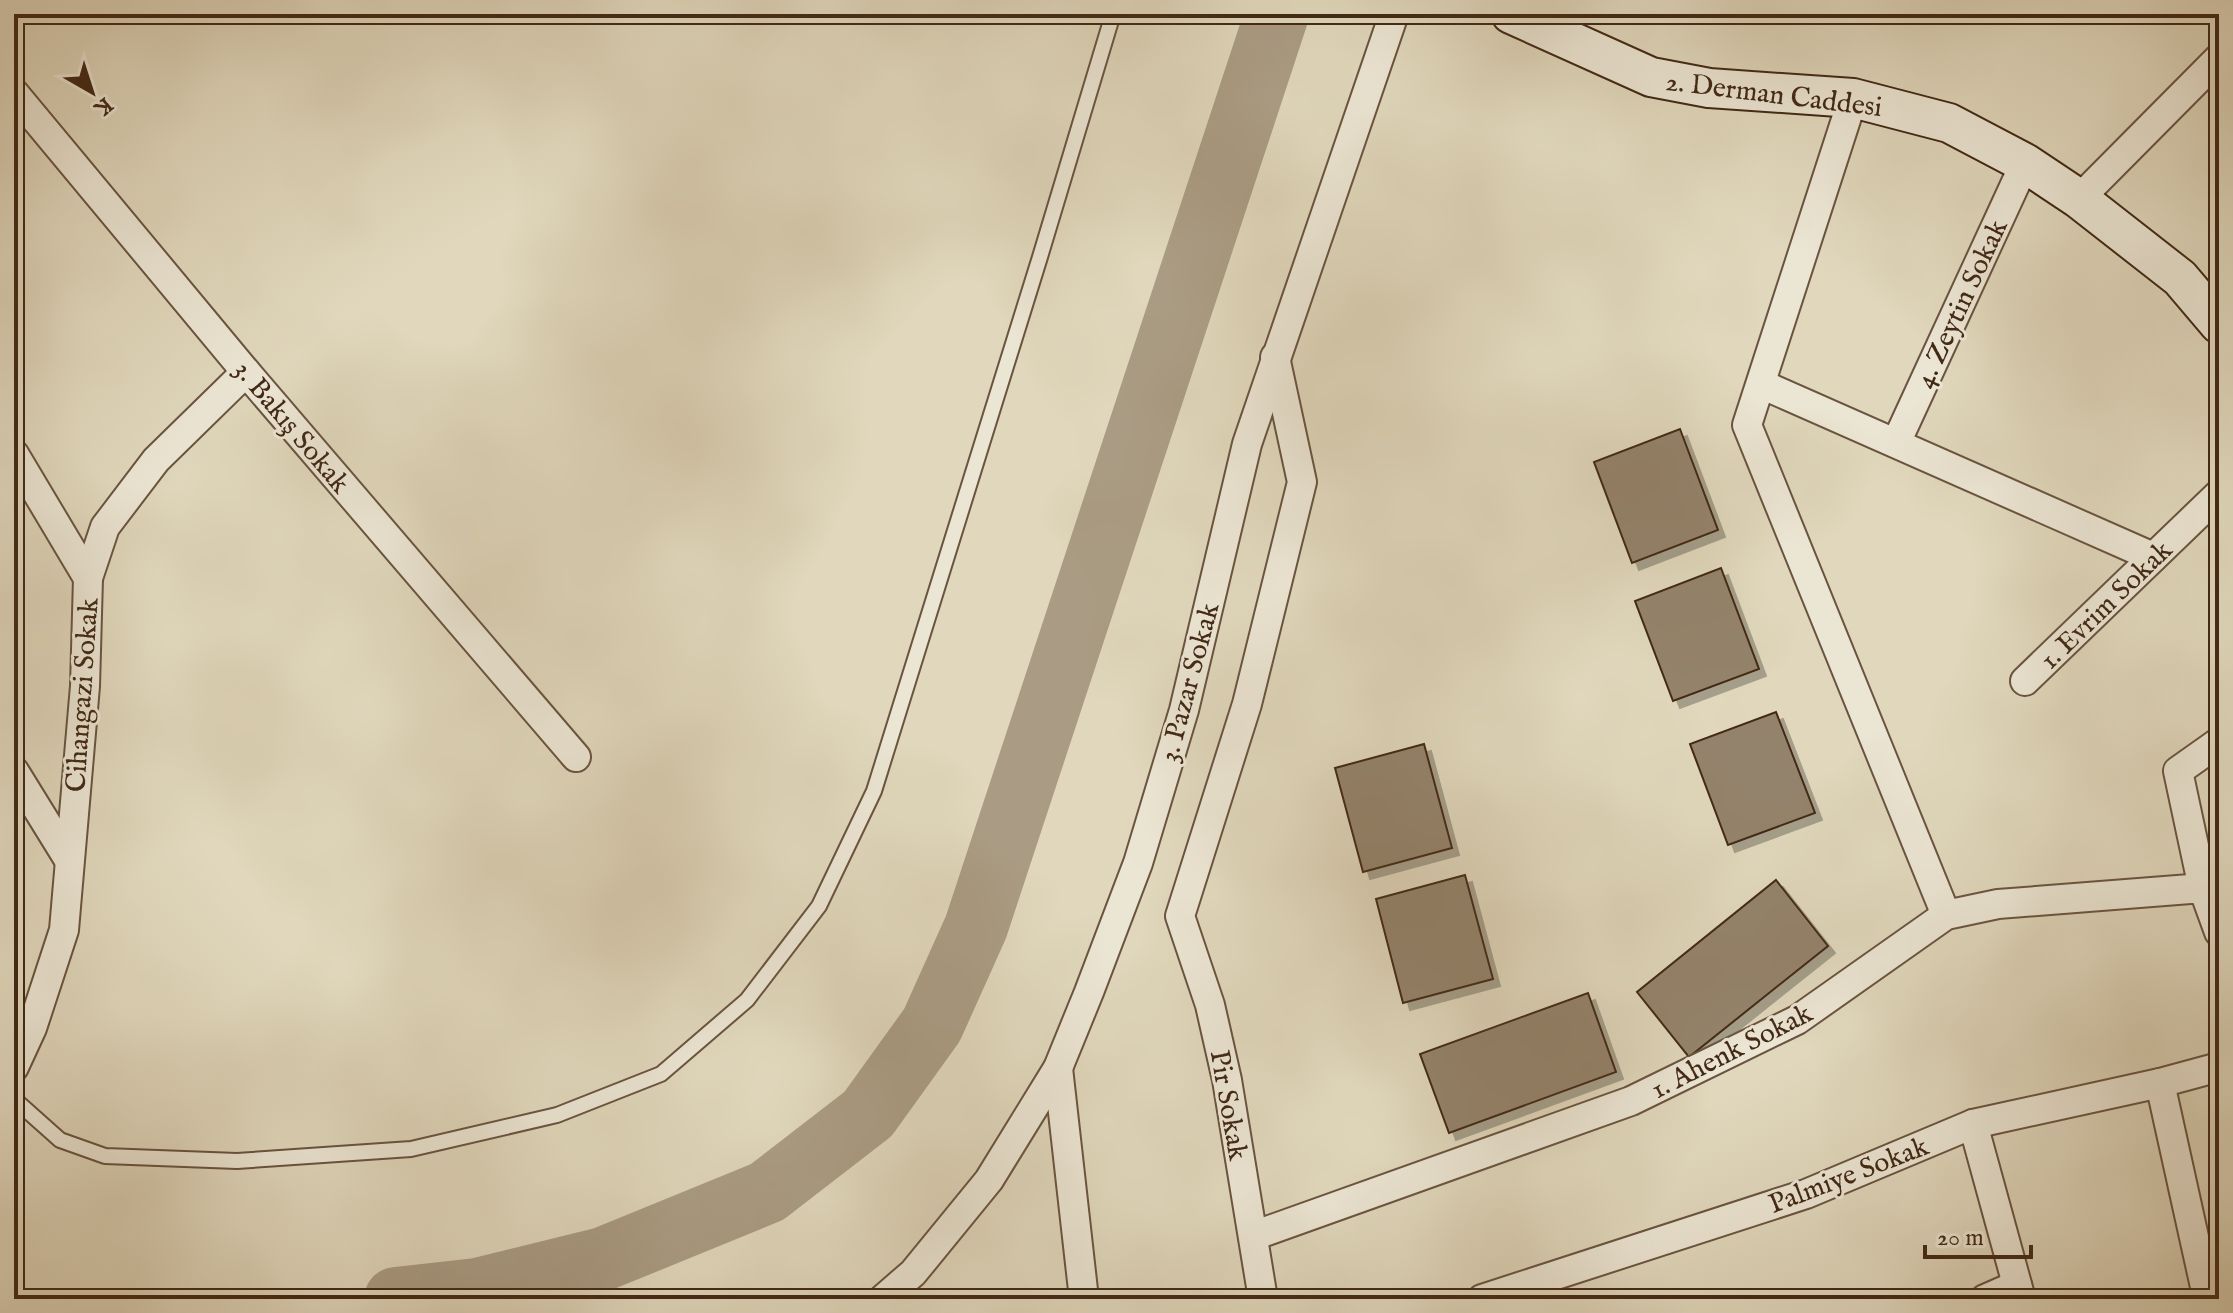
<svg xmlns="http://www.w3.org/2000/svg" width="2233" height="1313" viewBox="0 0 2233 1313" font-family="'IM FELL English',serif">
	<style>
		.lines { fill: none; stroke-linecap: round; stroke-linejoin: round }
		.river { stroke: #aa9c84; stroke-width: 64 }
		.building { fill: #94836c; stroke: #422916; stroke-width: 2; filter: url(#shadow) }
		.service-casing { stroke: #6a5440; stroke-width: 18 }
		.minor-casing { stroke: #6a5440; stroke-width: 32 }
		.secondary-casing { stroke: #422916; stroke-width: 42 }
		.service { stroke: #ebe5d3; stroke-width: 14 }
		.minor { stroke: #ebe5d3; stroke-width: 28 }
		.secondary { stroke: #ebe5d3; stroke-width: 38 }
		.labels { text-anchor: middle; stroke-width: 6; stroke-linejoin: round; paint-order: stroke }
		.street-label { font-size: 28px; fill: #422916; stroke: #ebe5d3 }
	</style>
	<defs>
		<filter id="shadow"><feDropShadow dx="7" dy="7" stdDeviation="0" flood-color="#0004"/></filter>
	</defs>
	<rect width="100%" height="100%" fill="#e0d7bc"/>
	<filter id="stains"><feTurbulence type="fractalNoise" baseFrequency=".0025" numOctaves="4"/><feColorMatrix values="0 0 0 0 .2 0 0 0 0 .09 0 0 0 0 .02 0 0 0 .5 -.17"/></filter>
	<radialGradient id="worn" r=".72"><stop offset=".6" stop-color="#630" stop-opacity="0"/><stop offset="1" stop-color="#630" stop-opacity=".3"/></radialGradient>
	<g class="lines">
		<path class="river" d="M396 1299 477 1290 603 1259 767 1192 868 1114 932 1025 976 927 1277 14"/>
	</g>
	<g class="building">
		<path d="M1680 429 1718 530 1632 563 1594 462Z"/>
		<path d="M1721 568 1759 669 1673 701 1635 601Z"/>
		<path d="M1776 712 1815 813 1728 845 1690 744Z"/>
		<path d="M1424 744 1452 848 1363 872 1335 768Z"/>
		<path d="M1465 875 1493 979 1403 1003 1376 899Z"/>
		<path d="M1776 880 1828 946 1689 1057 1637 992Z"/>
		<path d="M1588 993 1616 1072 1449 1133 1420 1054Z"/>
	</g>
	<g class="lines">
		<defs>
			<path id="service" d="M14 1099 60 1140 105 1156 237 1161 411 1149 557 1115 661 1074 747 1000 819 906 874 791 1040 257 1113 14"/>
			<g id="minor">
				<path d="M14 93 246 372 576 757"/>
				<path d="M1853 98 1747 425 1946 915"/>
				<path d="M2079 199 2219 58"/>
				<path d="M1761 384 2153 557"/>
				<path d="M1896 443 2025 163"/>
				<path d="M14 454 88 578"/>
				<path d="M2025 681 2219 494"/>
				<path d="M14 771 69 860"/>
				<path d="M2218 882 2203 888 2178 771 2219 742"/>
				<path d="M14 1067 32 1028 64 930 85 686 88 578 105 527 156 460 246 372"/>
				<path d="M1058 1068 1084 1299"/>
				<path d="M2160 1083 2207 1296"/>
				<path d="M1973 1124 2021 1299"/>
				<path d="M1253 1236 1631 1101 1797 1020 1946 915 1998 904 2203 888 2219 932"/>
				<path d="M883 1299 913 1273 989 1180 1058 1068 1089 992 1138 863 1184 710 1247 444 1394 14"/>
				<path d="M1263 1299 1227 1080 1210 1005 1180 916 1247 704 1302 482 1275 357"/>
				<path d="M1482 1299 1806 1194 1973 1124 2160 1083 2219 1067"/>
				<path d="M1985 1299 2017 1285"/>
			</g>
			<path id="secondary" d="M1511 14 1651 77 1709 88 1853 98 1949 123 2025 163 2079 199 2180 278 2219 324"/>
		</defs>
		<use href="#service" class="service-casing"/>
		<use href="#minor" class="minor-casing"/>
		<use href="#secondary" class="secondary-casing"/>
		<use href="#service" class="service"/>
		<use href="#minor" class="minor"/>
		<use href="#secondary" class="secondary"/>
	</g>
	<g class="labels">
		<g class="street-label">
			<text transform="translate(1774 93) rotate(7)" y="10">2. Derman Caddesi</text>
			<text transform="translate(1960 303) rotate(-65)" y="10">4. Zeytin Sokak</text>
			<text transform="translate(293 426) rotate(50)" y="10">3. Bakış Sokak</text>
			<text transform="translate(2105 604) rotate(-44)" y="10">1. Evrim Sokak</text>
			<text transform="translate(1188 682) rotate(-75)" y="10">3. Pazar Sokak</text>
			<text transform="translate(81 695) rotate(-86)" y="10">Cihangazi Sokak</text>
			<text transform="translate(1731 1050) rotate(-27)" y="10">1. Ahenk Sokak</text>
			<text transform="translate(1230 1105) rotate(80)" y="10">Pir Sokak</text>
			<text transform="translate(1848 1174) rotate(-21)" y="10">Palmiye Sokak</text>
		</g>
	</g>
	<rect width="2233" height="1313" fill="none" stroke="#e0d7bc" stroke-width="48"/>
	<rect x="16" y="16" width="2201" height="1281" fill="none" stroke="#422916" stroke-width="4"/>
	<rect x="24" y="24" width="2185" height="1265" fill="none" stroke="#422916" stroke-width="2"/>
	<g transform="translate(92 92) rotate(141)" stroke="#ebe5d3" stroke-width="6" paint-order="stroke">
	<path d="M0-6L14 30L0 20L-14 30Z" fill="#422916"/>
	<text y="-12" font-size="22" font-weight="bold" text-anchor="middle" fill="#422916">K</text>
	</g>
	<path d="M1925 1245v12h106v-12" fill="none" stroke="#422916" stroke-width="4"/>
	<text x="1937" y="1245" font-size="24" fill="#422916" stroke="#ebe5d3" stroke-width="6" paint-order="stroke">20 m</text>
	<rect width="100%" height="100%" filter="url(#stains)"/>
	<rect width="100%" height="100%" fill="url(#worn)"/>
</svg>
